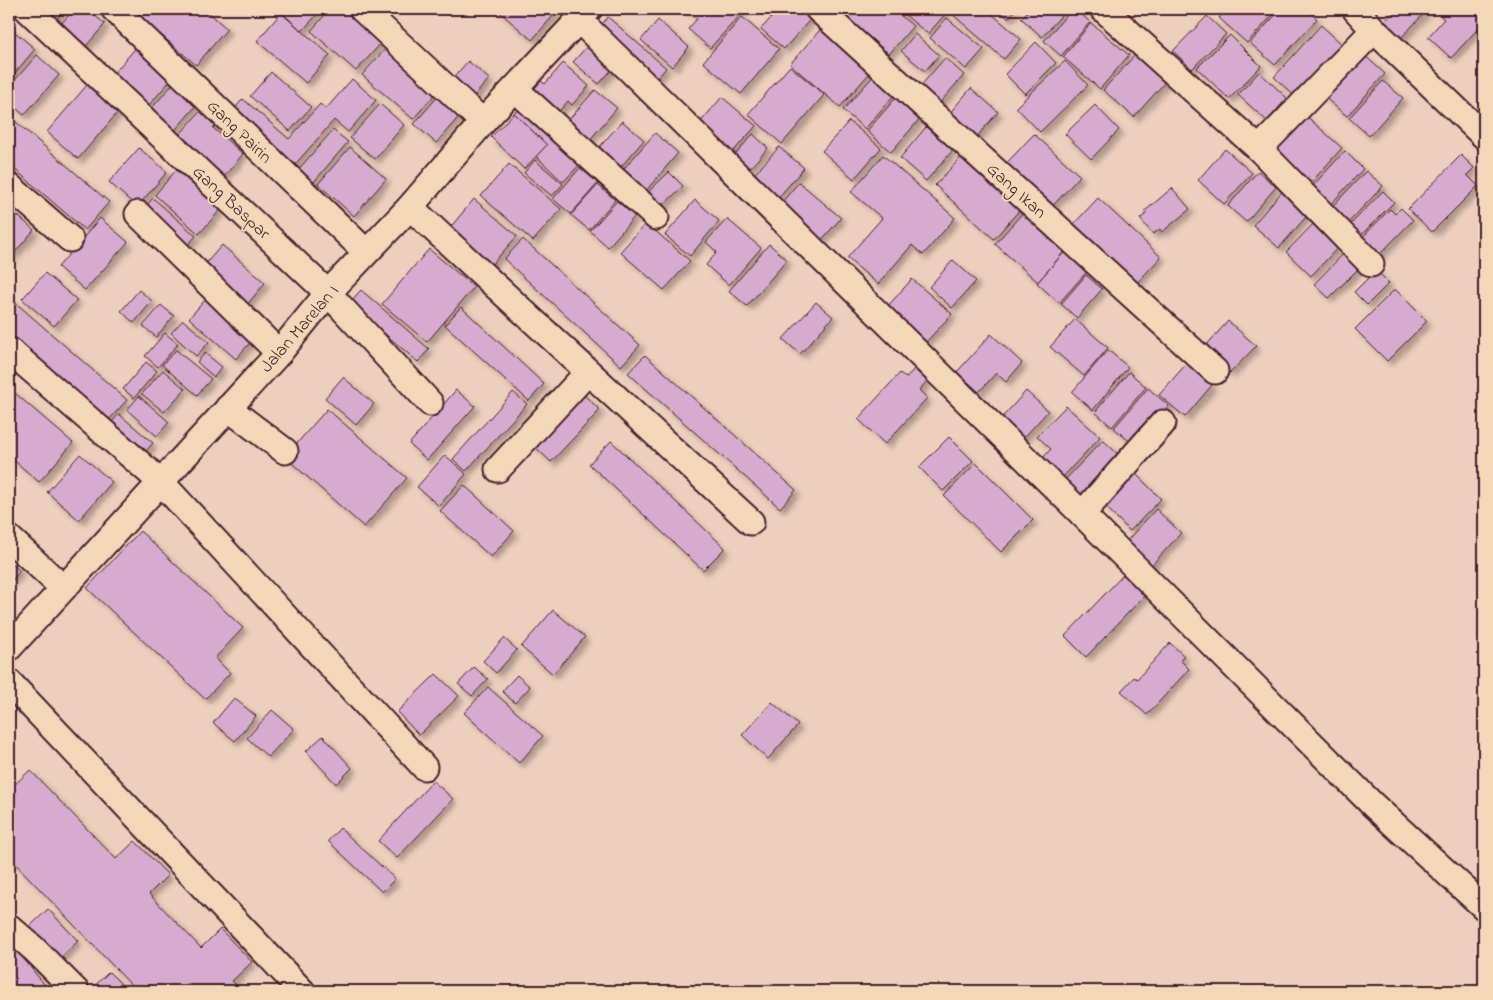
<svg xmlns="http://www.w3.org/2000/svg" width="1493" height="1000" viewBox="0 0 1493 1000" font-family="'Indie Flower',sans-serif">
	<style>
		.building { fill: #d7abd0; stroke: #4a1f2b; filter: url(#shadow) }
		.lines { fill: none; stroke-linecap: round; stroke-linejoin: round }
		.minor-casing { stroke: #4a1f2b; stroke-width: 29 }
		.minor { stroke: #f2d8b9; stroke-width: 25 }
		.labels { text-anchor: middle; stroke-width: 4; stroke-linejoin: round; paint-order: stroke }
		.street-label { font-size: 18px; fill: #4a1f2b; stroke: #f2d8b9 }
	</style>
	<defs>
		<filter id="shadow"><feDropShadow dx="4.5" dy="4.5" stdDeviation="2.5" flood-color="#0004"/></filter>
	</defs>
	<rect width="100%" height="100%" fill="#edcfbe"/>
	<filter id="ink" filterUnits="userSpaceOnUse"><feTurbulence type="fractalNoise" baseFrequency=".02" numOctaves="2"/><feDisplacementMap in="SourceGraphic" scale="10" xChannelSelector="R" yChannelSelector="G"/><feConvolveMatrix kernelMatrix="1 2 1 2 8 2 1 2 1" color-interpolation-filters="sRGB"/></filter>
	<g filter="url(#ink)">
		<g class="building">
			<path d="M30 9H65L50 27Z"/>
			<path d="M74 9H87L105 24 80 53 55 31Z"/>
			<path d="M131 9H205L227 29 196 65Z"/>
			<path d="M278 9H322L302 31Z"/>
			<path d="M330 9H344L382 42 356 71 311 31Z"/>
			<path d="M496 9H559L532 40Z"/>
			<path d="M685 9H737L742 13 710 48 688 29 697 19Z"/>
			<path d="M779 9H809L815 14 784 49 761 29Z"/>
			<path d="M837 9H893L913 26 889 54Z"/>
			<path d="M898 9H943L947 12 928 34Z"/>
			<path d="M954 9H986L1021 39 1004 59 951 13Z"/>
			<path d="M998 9H1016L1008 18Z"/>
			<path d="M1030 9H1067L1042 37 1021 18Z"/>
			<path d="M1072 9H1075L1090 22 1061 56 1044 41Z"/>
			<path d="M1227 9H1278L1247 43 1219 18Z"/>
			<path d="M1281 9H1306L1317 19 1275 65 1250 43Z"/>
			<path d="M1396 9H1428L1400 39 1383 23Z"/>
			<path d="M1434 9H1484V22L1451 58 1428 37 1444 19Z"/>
			<path d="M281 13 330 55 306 83 257 41Z"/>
			<path d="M1207 16 1226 34 1192 69 1173 51Z"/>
			<path d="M608 17 666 68 653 83 595 32Z"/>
			<path d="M742 17 779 49 741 94 703 62Z"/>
			<path d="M947 18 984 49 966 69 930 38Z"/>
			<path d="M658 20 689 47 672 67 641 40Z"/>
			<path d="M1091 23 1129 55 1100 89 1063 57Z"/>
			<path d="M825 24 874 68 840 107 790 64Z"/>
			<path d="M1321 25 1346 48 1299 100 1274 77Z"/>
			<path d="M9 27 35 49 9 80Z"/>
			<path d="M915 34 939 55 925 71 901 51Z"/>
			<path d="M1230 35 1261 66 1229 99 1197 68Z"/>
			<path d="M1036 42 1056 63 1025 94 1005 74Z"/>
			<path d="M140 43 176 74 143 112 107 81Z"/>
			<path d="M589 44 615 66 599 84 573 62Z"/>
			<path d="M385 49 436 93 413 119 362 75Z"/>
			<path d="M1362 53 1385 74 1347 116 1323 96Z"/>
			<path d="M1136 54 1166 81 1134 117 1103 90Z"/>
			<path d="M37 55 59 75 24 115 9 102V87Z"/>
			<path d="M945 58 964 75 935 108 916 91Z"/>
			<path d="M468 61 489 79 468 103 447 85Z"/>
			<path d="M1065 61 1088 85 1040 132 1016 107Z"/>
			<path d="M563 63 589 86 572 105 568 101 554 117 529 95 541 81 545 84Z"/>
			<path d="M790 66 824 95 782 144 748 114Z"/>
			<path d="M271 72 311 107 290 131 250 96Z"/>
			<path d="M877 72 898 90 865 129 843 110Z"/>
			<path d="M1259 72 1287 98 1267 121 1238 95Z"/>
			<path d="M178 78 202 99 169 137 145 116Z"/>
			<path d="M352 79 376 100 348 132 334 120 291 169 229 115 243 99 289 139 320 104 326 109Z"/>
			<path d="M1383 81 1403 98 1369 136 1349 118Z"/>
			<path d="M87 85 118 112 78 159 47 132Z"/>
			<path d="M971 88 998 112 974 140 947 116Z"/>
			<path d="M595 90 617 108 587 143 565 124Z"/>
			<path d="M901 92 925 113 891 152 867 131Z"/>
			<path d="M440 94 462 113 436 143 414 124Z"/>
			<path d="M722 97 756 126 730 155 697 126Z"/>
			<path d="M527 100 586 158 563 182 536 156 547 145 514 113Z"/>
			<path d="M380 104 404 125 375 159 350 138Z"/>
			<path d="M1095 105 1119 130 1091 159 1065 134Z"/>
			<path d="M203 108 219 122 213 128 243 154 220 181 174 141Z"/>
			<path d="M514 113 547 145 524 169 491 137Z"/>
			<path d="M1303 113 1342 148 1307 187 1268 152Z"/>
			<path d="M9 116 109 202 85 230 9 164Z"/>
			<path d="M622 121 644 140 619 169 597 150Z"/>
			<path d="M849 121 881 148 854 179 822 151Z"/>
			<path d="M926 127 953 150 926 181 900 158Z"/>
			<path d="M333 130 348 142 312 184 297 171Z"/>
			<path d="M655 133 678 153 644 193 621 172Z"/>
			<path d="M753 134 768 148 749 169 734 156Z"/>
			<path d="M1034 134 1080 176 1047 212 1001 169Z"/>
			<path d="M350 147 386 179 354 216 318 184Z"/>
			<path d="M779 147 804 168 777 199 752 177Z"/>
			<path d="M139 148 167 172 137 207 109 182Z"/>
			<path d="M1225 149 1252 173 1224 204 1198 180Z"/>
			<path d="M1345 151 1363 169 1327 208 1308 191Z"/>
			<path d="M966 152 1024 205 994 239 935 185Z"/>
			<path d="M883 155 955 218 923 255 912 245 878 284 847 258 882 218 851 192Z"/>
			<path d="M1461 155 1474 168 1467 175 1478 186 1432 232 1408 209Z"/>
			<path d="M535 160 563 184 552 196 524 173Z"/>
			<path d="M509 164 561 209 533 241 481 196Z"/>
			<path d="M580 168 598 183 571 214 553 199Z"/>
			<path d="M176 170 221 209 199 234 155 195Z"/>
			<path d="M1258 171 1276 187 1246 222 1228 206Z"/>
			<path d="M1366 171 1383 186 1344 227 1327 212Z"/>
			<path d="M669 172 683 186 657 211 643 197Z"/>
			<path d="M799 182 841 218 818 244 777 208Z"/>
			<path d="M598 185 615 200 589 230 571 215Z"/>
			<path d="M1172 188 1190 209 1162 232 1160 229 1153 234 1140 219 1147 213 1145 211Z"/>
			<path d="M1285 188 1311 211 1279 248 1253 225Z"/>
			<path d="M1383 191 1394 202 1360 236 1349 226Z"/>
			<path d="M153 198 196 236 184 249 141 212Z"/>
			<path d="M1098 198 1161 257 1134 286 1071 227Z"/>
			<path d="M474 199 517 236 485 272 443 236Z"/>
			<path d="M695 200 719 221 690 256 665 235Z"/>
			<path d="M617 201 635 216 608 247 590 231Z"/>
			<path d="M9 208 34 230 9 259Z"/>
			<path d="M1027 208 1069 246 1038 282 995 244Z"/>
			<path d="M1401 208 1413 220 1375 259 1358 242 1390 209 1395 214Z"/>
			<path d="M100 218 128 242 85 290 58 267Z"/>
			<path d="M1319 218 1343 242 1311 276 1286 252Z"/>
			<path d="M727 219 761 248 729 285 706 265 717 252 706 242Z"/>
			<path d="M646 223 690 261 664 290 620 252Z"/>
			<path d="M523 239 640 345 621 366 504 259Z"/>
			<path d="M769 244 787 260 747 306 729 291Z"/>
			<path d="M222 245 265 283 245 307 201 269Z"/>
			<path d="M1068 248 1090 268 1059 303 1037 283Z"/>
			<path d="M1349 248 1364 263 1329 298 1314 284Z"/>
			<path d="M429 249 474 287 427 342 382 304Z"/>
			<path d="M953 260 976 281 952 308 929 287Z"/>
			<path d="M1376 270 1389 283 1367 305 1354 292Z"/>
			<path d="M45 273 77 300 54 326 22 299Z"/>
			<path d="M1086 275 1102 289 1077 318 1061 304Z"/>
			<path d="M912 279 952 314 926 342 887 307Z"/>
			<path d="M1395 289 1427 321 1387 361 1355 329Z"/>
			<path d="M139 290 152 301 134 323 121 311Z"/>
			<path d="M361 290 429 349 418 362 349 303Z"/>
			<path d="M9 297 127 400 106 423 9 339Z"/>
			<path d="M206 299 253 339 236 359 189 318Z"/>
			<path d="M816 302 833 317 800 354 783 339Z"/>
			<path d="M161 305 174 316 156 337 143 326Z"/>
			<path d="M461 307 544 384 529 401 445 325Z"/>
			<path d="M1075 319 1108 348 1084 376 1050 347Z"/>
			<path d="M183 320 209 342 196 356 171 333Z"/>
			<path d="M1228 321 1256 346 1230 373 1203 349Z"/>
			<path d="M165 333 178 344 158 367 145 356Z"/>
			<path d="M991 334 1022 363 1006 382 996 373 979 392 957 372Z"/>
			<path d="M176 350 211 379 197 395 162 365Z"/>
			<path d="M1108 350 1128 367 1093 410 1072 392Z"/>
			<path d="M205 353 222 367 214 377 197 362Z"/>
			<path d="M645 355 796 490 780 508 628 373Z"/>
			<path d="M146 362 157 371 134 398 123 389Z"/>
			<path d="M1187 363 1212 385 1185 417 1159 395Z"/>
			<path d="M914 369 927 381 919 390 927 398 885 444 858 419 900 373 906 378Z"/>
			<path d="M163 370 185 389 164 412 142 394Z"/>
			<path d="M1129 372 1146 387 1112 427 1095 412Z"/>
			<path d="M343 377 374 404 356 425 325 398Z"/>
			<path d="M9 388 73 443 39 482 9 456Z"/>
			<path d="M1148 388 1169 406 1135 446 1114 428Z"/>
			<path d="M456 390 475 406 427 460 409 444Z"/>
			<path d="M580 391 600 410 551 462 531 443Z"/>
			<path d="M1026 391 1048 411 1019 443 997 423Z"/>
			<path d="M513 392 527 404 466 471 453 459Z"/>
			<path d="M139 396 169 422 157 436 127 410Z"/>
			<path d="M1066 406 1100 437 1060 480 1040 461 1051 449 1037 436Z"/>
			<path d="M327 409 407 478 364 527 285 457Z"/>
			<path d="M119 414 153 443 138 460 105 430Z"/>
			<path d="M949 437 973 461 943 491 919 467Z"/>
			<path d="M1103 440 1125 461 1085 504 1063 482Z"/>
			<path d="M611 441 725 548 703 570 589 464Z"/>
			<path d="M80 454 112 482 79 520 47 492Z"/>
			<path d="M445 455 466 474 439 506 417 487Z"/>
			<path d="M976 463 1033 520 1001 552 944 496Z"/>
			<path d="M1135 473 1161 499 1130 531 1104 505Z"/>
			<path d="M464 485 514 531 491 557 440 511Z"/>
			<path d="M1156 509 1181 533 1148 569 1123 545Z"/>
			<path d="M140 531 243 628 215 658 230 673 205 699 87 588Z"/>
			<path d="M9 561 20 571 9 584Z"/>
			<path d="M1124 574 1145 595 1086 657 1065 636Z"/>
			<path d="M553 610 585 637 553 674 521 647Z"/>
			<path d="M504 638 517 650 496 673 483 661Z"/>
			<path d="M1170 643 1184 656 1180 660 1189 669 1147 715 1121 691 1134 677 1137 679Z"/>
			<path d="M474 667 488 679 472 696 458 684Z"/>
			<path d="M436 674 459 696 419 735 397 712Z"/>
			<path d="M517 675 530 687 515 703 502 691Z"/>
			<path d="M488 687 543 736 519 763 464 713Z"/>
			<path d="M234 698 256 716 235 741 213 723Z"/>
			<path d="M772 702 798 725 768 759 742 735Z"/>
			<path d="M272 710 294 729 268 757 247 738Z"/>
			<path d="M323 736 352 768 336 784 306 751Z"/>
			<path d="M30 770 116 859 135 841 168 875 149 894 201 948 220 929 252 962 232 981 242 991H137L9 857V790Z"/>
			<path d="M433 781 453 799 397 858 378 841Z"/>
			<path d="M340 828 395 879 382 892 328 841Z"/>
			<path d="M48 909 78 941 55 963 25 931Z"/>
			<path d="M9 941 48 989 45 991H9Z"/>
			<path d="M109 972 126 989 124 991H89Z"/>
		</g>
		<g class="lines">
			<defs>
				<g id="minor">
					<path d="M27 9 328 293 430 403"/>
					<path d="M114 9 366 252"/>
					<path d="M362 9 483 122"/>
					<path d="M818 9 1215 371"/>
					<path d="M1103 9 1259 149 1374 30"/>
					<path d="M1355 9 1374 30 1484 136"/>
					<path d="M579 20 1082 514 1373 805 1484 907"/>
					<path d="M515 89 656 217"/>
					<path d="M1259 149 1371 264"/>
					<path d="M9 186 70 239"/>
					<path d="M410 207 751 522"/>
					<path d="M138 214 279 353"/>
					<path d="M9 350 161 482 424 767"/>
					<path d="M228 408 285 451"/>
					<path d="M498 469 588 372"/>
					<path d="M1082 514 1163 423"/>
					<path d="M9 538 63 588"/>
					<path d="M9 648 279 353 328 293 410 207 483 122 589 9"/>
					<path d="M9 682 302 991"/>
					<path d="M9 927 34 949 76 991"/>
				</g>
			</defs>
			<use href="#minor" class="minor-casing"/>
			<use href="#minor" class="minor"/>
		</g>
	</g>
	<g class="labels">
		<g class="street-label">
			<text transform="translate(240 131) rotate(44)" y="6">Gang Pairin</text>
			<text transform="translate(1017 190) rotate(42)" y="6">Gang Ikan</text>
			<text transform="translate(232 202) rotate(43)" y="6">Gang Baspar</text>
			<text transform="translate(299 328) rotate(-49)" y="6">Jalan Marelan I</text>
		</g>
	</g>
	<rect width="1493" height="1000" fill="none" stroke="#f2d8b9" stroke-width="30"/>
	<rect x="15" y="15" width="1463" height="970" fill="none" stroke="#4a1f2b" stroke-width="2" filter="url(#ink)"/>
</svg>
